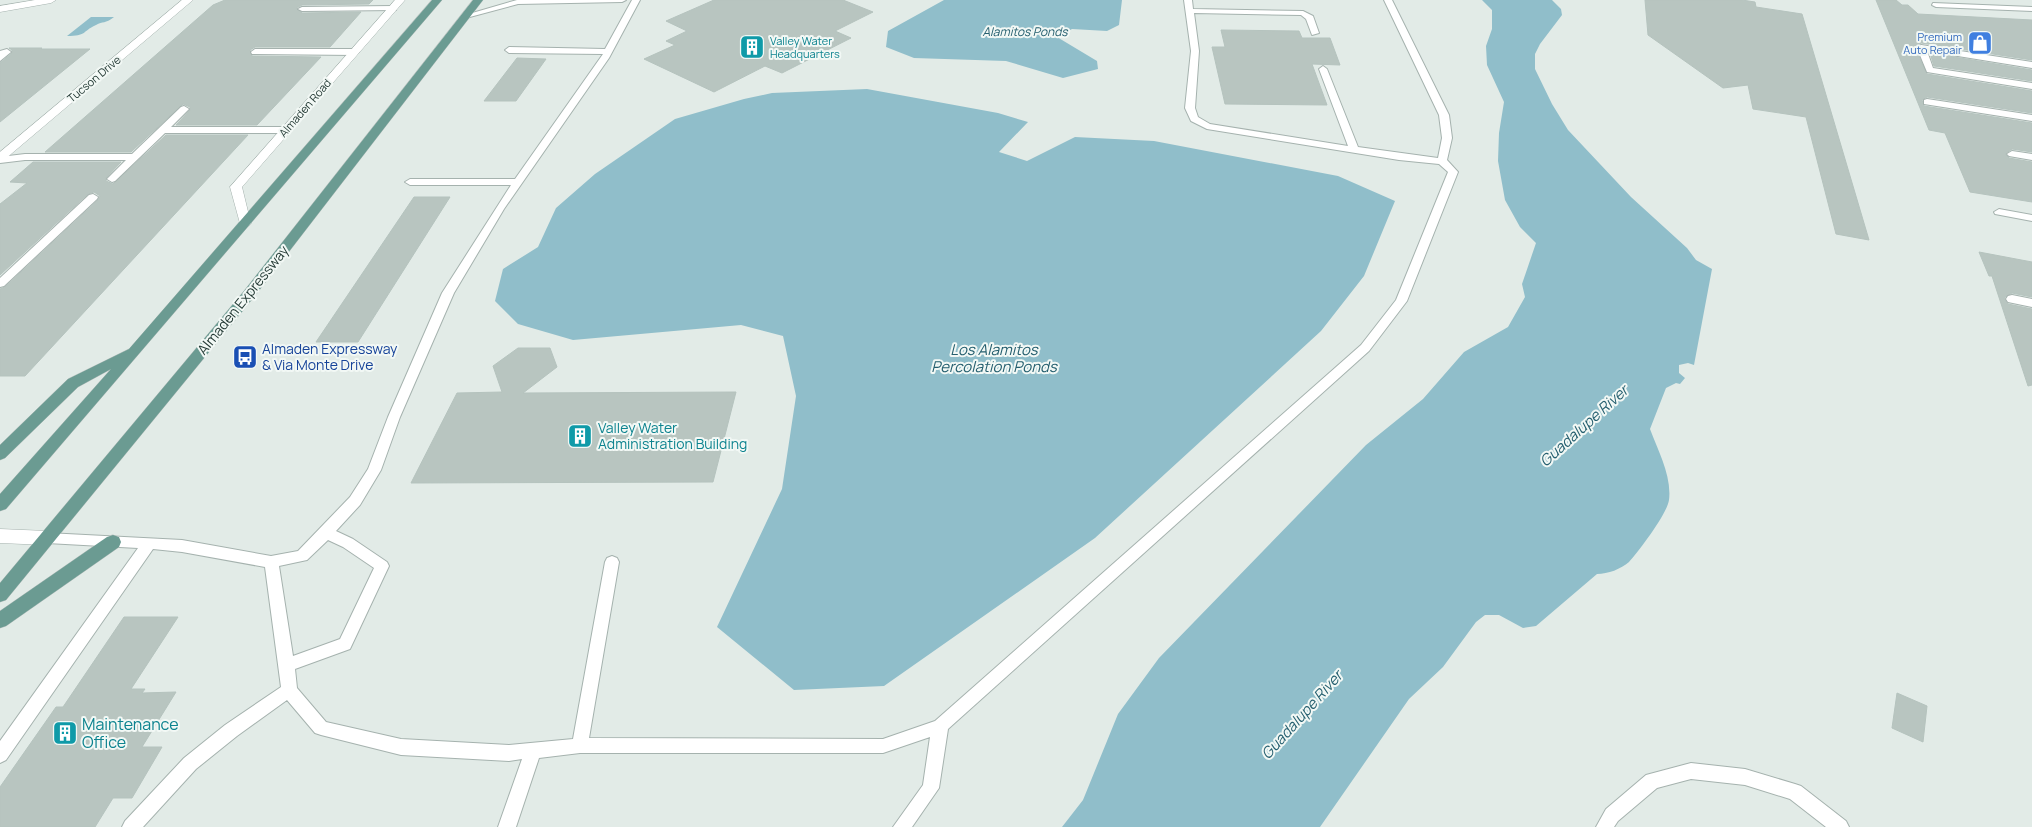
<svg xmlns="http://www.w3.org/2000/svg" width="2032" height="827" viewBox="0 0 2032 827" font-family="Manrope,sans-serif">
	<style>
		.water { fill: #90beca }
		.building { fill: #b8c5c0; stroke: #b5c3be }
		.lines { fill: none; stroke-linecap: round; stroke-linejoin: round }
		.service-casing { stroke: #a5b2ae; stroke-width: 2 }
		.minor-casing { stroke: #a5b2ae; stroke-width: 1 }
		.primary-casing { stroke: #c2c8c6; stroke-width: 1 }
		.service { fill: #fff; fill-rule: evenodd }
		.minor { fill: #fff; fill-rule: evenodd }
		.primary { fill: #6b9b92; fill-rule: evenodd }
		.labels { text-anchor: middle; stroke-width: 4; stroke-linejoin: round; paint-order: stroke }
		.far-shop-label { font-size: 11px; fill: #366cbe; stroke: #f2f8f5; text-anchor: end }
		.far-culture-label { font-size: 11px; fill: #0d838f; stroke: #f2f8f5; text-anchor: start }
		.far-street-label { font-size: 11px; fill: #243a35; stroke: #f2f8f5 }
		.far-water-label { font-size: 12px; font-style: italic; fill: #255f6f; stroke: #f2f8f5 }
		.street-label { font-size: 14px; fill: #243a35; stroke: #f2f8f5 }
		.transit-label { font-size: 14px; fill: #164399; stroke: #f2f8f5; text-anchor: start }
		.culture-label { font-size: 14px; fill: #0d838f; stroke: #f2f8f5; text-anchor: start }
		.water-label { font-size: 15px; font-style: italic; fill: #255f6f; stroke: #f2f8f5 }
		.near-culture-label { font-size: 16px; fill: #0d838f; stroke: #f2f8f5; text-anchor: start }
	</style>
	<rect width="100%" height="100%" fill="#e2ebe7"/>
	<g class="water">
		<path d="M944 0H1122L1119 25 1107 31 1072 29 1057 37 1097 61 1098 69 1063 78 1006 61 914 58 886 47 888 31Z"/>
		<path d="M1482 0H1552L1561 9 1562 15 1540 44 1535 54V69L1552 104 1568 130 1631 197 1687 248 1696 260 1712 269 1694 365 1688 363 1679 365V373L1685 378 1680 384 1676 383 1666 388 1650 429C1658 451 1672 476 1669 500 1667 514 1639 551 1629 562 1621 569 1608 574 1597 574L1536 626 1523 628 1499 615H1485L1476 622 1443 667 1409 699 1320 827H1062L1083 800 1118 714 1159 658 1366 445 1423 399 1464 352 1508 327 1525 297 1522 284 1536 243 1520 227 1505 200 1498 161 1499 133 1504 102 1487 65 1486 46 1492 29V10Z"/>
		<path d="M91 17H114C105 24 103 21 96 25 81 32 87 36 67 36Z"/>
		<path d="M867 89 998 113 1028 122 999 152 1027 161 1075 137 1154 141 1338 176 1395 201 1364 276 1321 331 1095 538 884 686 794 690 717 627 782 489 796 396 783 336 741 325 573 340 518 324 495 301 503 269 538 247 556 208 595 174 675 119 744 99 772 93Z"/>
	</g>
	<g class="building">
		<path d="M225 0H373L369 4 302 5 296 8 302 13 361 12 330 47H255L250 50 252 56 321 57 257 125H176L190 110V107L183 104 131 152H45L213 5Z"/>
		<path d="M714 0H843L873 12 835 31 851 38 782 73 765 66 714 92 644 59 675 45 666 41 687 31 666 21Z"/>
		<path d="M1645 0H1742L1755 2 1756 7 1802 14 1869 240 1836 234 1806 117 1753 109 1748 85 1723 88 1648 35Z"/>
		<path d="M1876 0H1896L1902 5H1908L1918 14 2032 20V60L1921 43 1915 48 1927 74 2032 91V113L1927 97 1922 100 1924 106 2032 123V152L2012 149 2005 154 2009 158 2032 162V202L1970 192 1945 133 1929 130Z"/>
		<path d="M1221 30 1299 31 1302 38H1330L1340 65 1312 64 1327 105 1225 104 1212 47H1225Z"/>
		<path d="M9 48H42L41 49H90L0 122V63L12 53V50Z"/>
		<path d="M1930 53 2032 70V81L1934 66Z"/>
		<path d="M517 58 546 59 516 101H484Z"/>
		<path d="M166 135H248L25 376H0V289L5 287 98 200 100 196 94 192 88 194 0 275V204L27 183 10 182 33 162H121L106 178V181L113 184Z"/>
		<path d="M414 197H450L358 342H316Z"/>
		<path d="M1979 252 2032 262V297L2012 293 2004 298 2008 304 2032 309V385L2028 386 1992 276H1989Z"/>
		<path d="M518 348H550L557 367 523 393 736 392 713 482 411 483 457 393 502 392 493 366Z"/>
		<path d="M124 617H178L131 689H145L142 693 176 692 142 747H162L132 798H113L95 827H0V787L56 707H63Z"/>
		<path d="M1897 693 1927 706 1923 742 1892 728Z"/>
	</g>
	<g class="lines">
		<defs>
			<g id="service">
				<path d="M517 0H626L622 2 518 4 466 18 462 16Z"/>
				<path d="M632 0H640L609 58 504 209 454 293 400 417 381 470 360 505 336 531 353 539 387 562 389 566 350 649 295 669 297 688 326 722 401 739 509 745 573 739 605 562 607 558 612 556 617 558 619 562 589 738 883 739 935 721 1361 345 1396 300 1448 172 1439 164 1399 160 1207 129 1191 121 1185 108 1191 51 1184 0H1192L1193 9 1303 11 1313 16 1319 33 1312 35 1306 19 1301 15 1194 13 1199 51 1195 108 1198 117 1210 124 1348 146 1319 69 1323 66 1327 69 1358 147 1438 158 1442 138 1439 115 1384 0H1392L1449 115 1452 138 1447 160 1458 172 1407 301 1369 351 948 729 939 788 912 827H893L923 785 930 737 883 753H580L539 758 516 827H498L522 759 509 761 401 755 321 735 315 733 287 700 237 736 196 769 143 827H122L125 821 184 758 225 725 281 687 265 567 182 552 153 549 6 760 0 763V741L138 548 47 543 42 542 40 538 42 534 47 533 182 540 271 556 298 551 350 497 368 469 388 417 442 293 511 185H410L405 182 410 179H515L603 54 509 53 505 50 509 47 605 49ZM328 540 343 547 374 568 340 639 293 656 279 566 307 560Z"/>
				<path d="M1933 3 2032 7V11L1936 7 1932 5Z"/>
				<path d="M393 6H396V10L302 11 298 9 302 7Z"/>
				<path d="M1921 45 2032 62V68L1927 51 1933 68 2032 83V89L1927 72 1917 48Z"/>
				<path d="M7 49 11 52 0 61V51Z"/>
				<path d="M255 49H355L359 52 355 55 252 54 251 52Z"/>
				<path d="M1927 99 2032 115V121L1924 104V100Z"/>
				<path d="M184 106 189 109 171 127H286L291 130 286 133H165L115 181 112 182 107 179 126 160H25L0 163V157L25 154H132L181 107Z"/>
				<path d="M2012 151 2032 154V160L2009 156 2007 154Z"/>
				<path d="M93 194 98 197 97 199 4 286 0 287V278L89 195Z"/>
				<path d="M1999 209 2032 215V221L1995 214 1994 212Z"/>
				<path d="M2012 295 2032 299V307L2008 302 2006 299 2008 296Z"/>
				<path d="M1691 763 1745 769 1795 784 1801 786 1846 821 1849 827H1826L1790 799 1745 785 1691 779 1657 788 1618 821 1614 827H1596L1606 809 1646 775Z"/>
			</g>
			<g id="minor">
				<path d="M35 0H56L51 3 0 12V6Z"/>
				<path d="M182 0H193L4 160 0 161V152Z"/>
				<path d="M395 0H405L242 187 251 224 245 228 241 227 230 187Z"/>
				<path d="M0 529 47 531 53 533 55 538 53 543 47 545 0 543Z"/>
			</g>
			<g id="primary">
				<path d="M432 0H442L6 509 0 511V494L111 369 78 387 5 458 0 460V445L68 379 129 349Z"/>
				<path d="M473 0H483L254 297 6 600 0 602V583L244 291Z"/>
				<path d="M113 535 119 537 121 542 119 547 6 626 0 628V611L107 537Z"/>
			</g>
		</defs>
		<use href="#service" class="service-casing"/>
		<use href="#minor" class="minor-casing"/>
		<use href="#primary" class="primary-casing"/>
		<use href="#service" class="service"/>
		<use href="#minor" class="minor"/>
		<use href="#primary" class="primary"/>
	</g>
	<defs>
		<symbol id="shop-square" viewBox="-11 -11 22 22"><rect x="-9" y="-9" width="18" height="18" rx="4" fill="#3f7fe0" stroke="#f2f8f5"/><path d="M-5-2.5h2.3a2.7 3.5 0 0 1 5.4 0H5L5.5 6h-11ZM-1.5-2.5h3a1.5 2.3 0 0 0-3 0Z" fill="#fff"/></symbol>
		<symbol id="building-square" viewBox="-11 -11 22 22"><rect x="-9" y="-9" width="18" height="18" rx="4" fill="#0f9aa8" stroke="#f2f8f5"/><path d="M-4-6H4V6H1V3H-1V6H-4ZM-2.5-4.3h1.7v1.8h-1.7ZM.8-4.3h1.7v1.8H.8ZM-2.5-1h1.7V.8h-1.7ZM.8-1h1.7V.8H.8Z" fill="#fff"/></symbol>
		<symbol id="bus-square" viewBox="-11 -11 22 22"><rect x="-9" y="-9" width="18" height="18" rx="4" fill="#1a4fb4" stroke="#f2f8f5"/><path d="M-5-6H5V4H4V6H2V4H-2V6H-4V4H-5ZM-3.5-4V0h7V-4ZM-3.5 1.2v1.5H-2V1.2ZM2 1.2v1.5H3.5V1.2Z" fill="#fff"/></symbol>
	</defs>
	<g fill-rule="evenodd">
		<use href="#shop-square" x="1966" y="29" width="28" height="28"/>
		<use href="#building-square" x="738" y="33" width="28" height="28"/>
		<use href="#bus-square" x="231" y="343" width="28" height="28"/>
		<use href="#building-square" x="566" y="422" width="28" height="28"/>
		<use href="#building-square" x="51" y="719" width="28" height="28"/>
	</g>
	<g class="labels">
		<g class="far-shop-label">
			<text x="1962" y="41">Premium<tspan x="1962" dy="13">Auto Repair</tspan></text>
		</g>
		<g class="far-culture-label">
			<text x="770" y="45">Valley Water<tspan x="770" dy="13">Headquarters</tspan></text>
		</g>
		<g class="far-street-label">
			<text transform="translate(94 79) rotate(-40)" y="4">Tucson Drive</text>
			<text transform="translate(305 108) rotate(-49)" y="4">Almaden Road</text>
		</g>
		<g class="far-water-label">
			<text x="1025" y="36">Alamitos Ponds</text>
		</g>
		<g class="street-label">
			<text transform="translate(243 300) rotate(-51)" y="5">Almaden Expressway</text>
		</g>
		<g class="transit-label">
			<text x="262" y="354">Almaden Expressway<tspan x="262" dy="16">&amp; Via Monte Drive</tspan></text>
		</g>
		<g class="culture-label">
			<text x="598" y="433">Valley Water<tspan x="598" dy="16">Administration Building</tspan></text>
		</g>
		<g class="water-label">
			<text x="994" y="355">Los Alamitos<tspan x="994" dy="17">Percolation Ponds</tspan></text>
			<text transform="translate(1584 426) rotate(-42)" y="5">Guadalupe River</text>
			<text transform="translate(1302 715) rotate(-48)" y="5">Guadalupe River</text>
		</g>
		<g class="near-culture-label">
			<text x="82" y="730">Maintenance<tspan x="82" dy="18">Office</tspan></text>
		</g>
	</g>
</svg>
